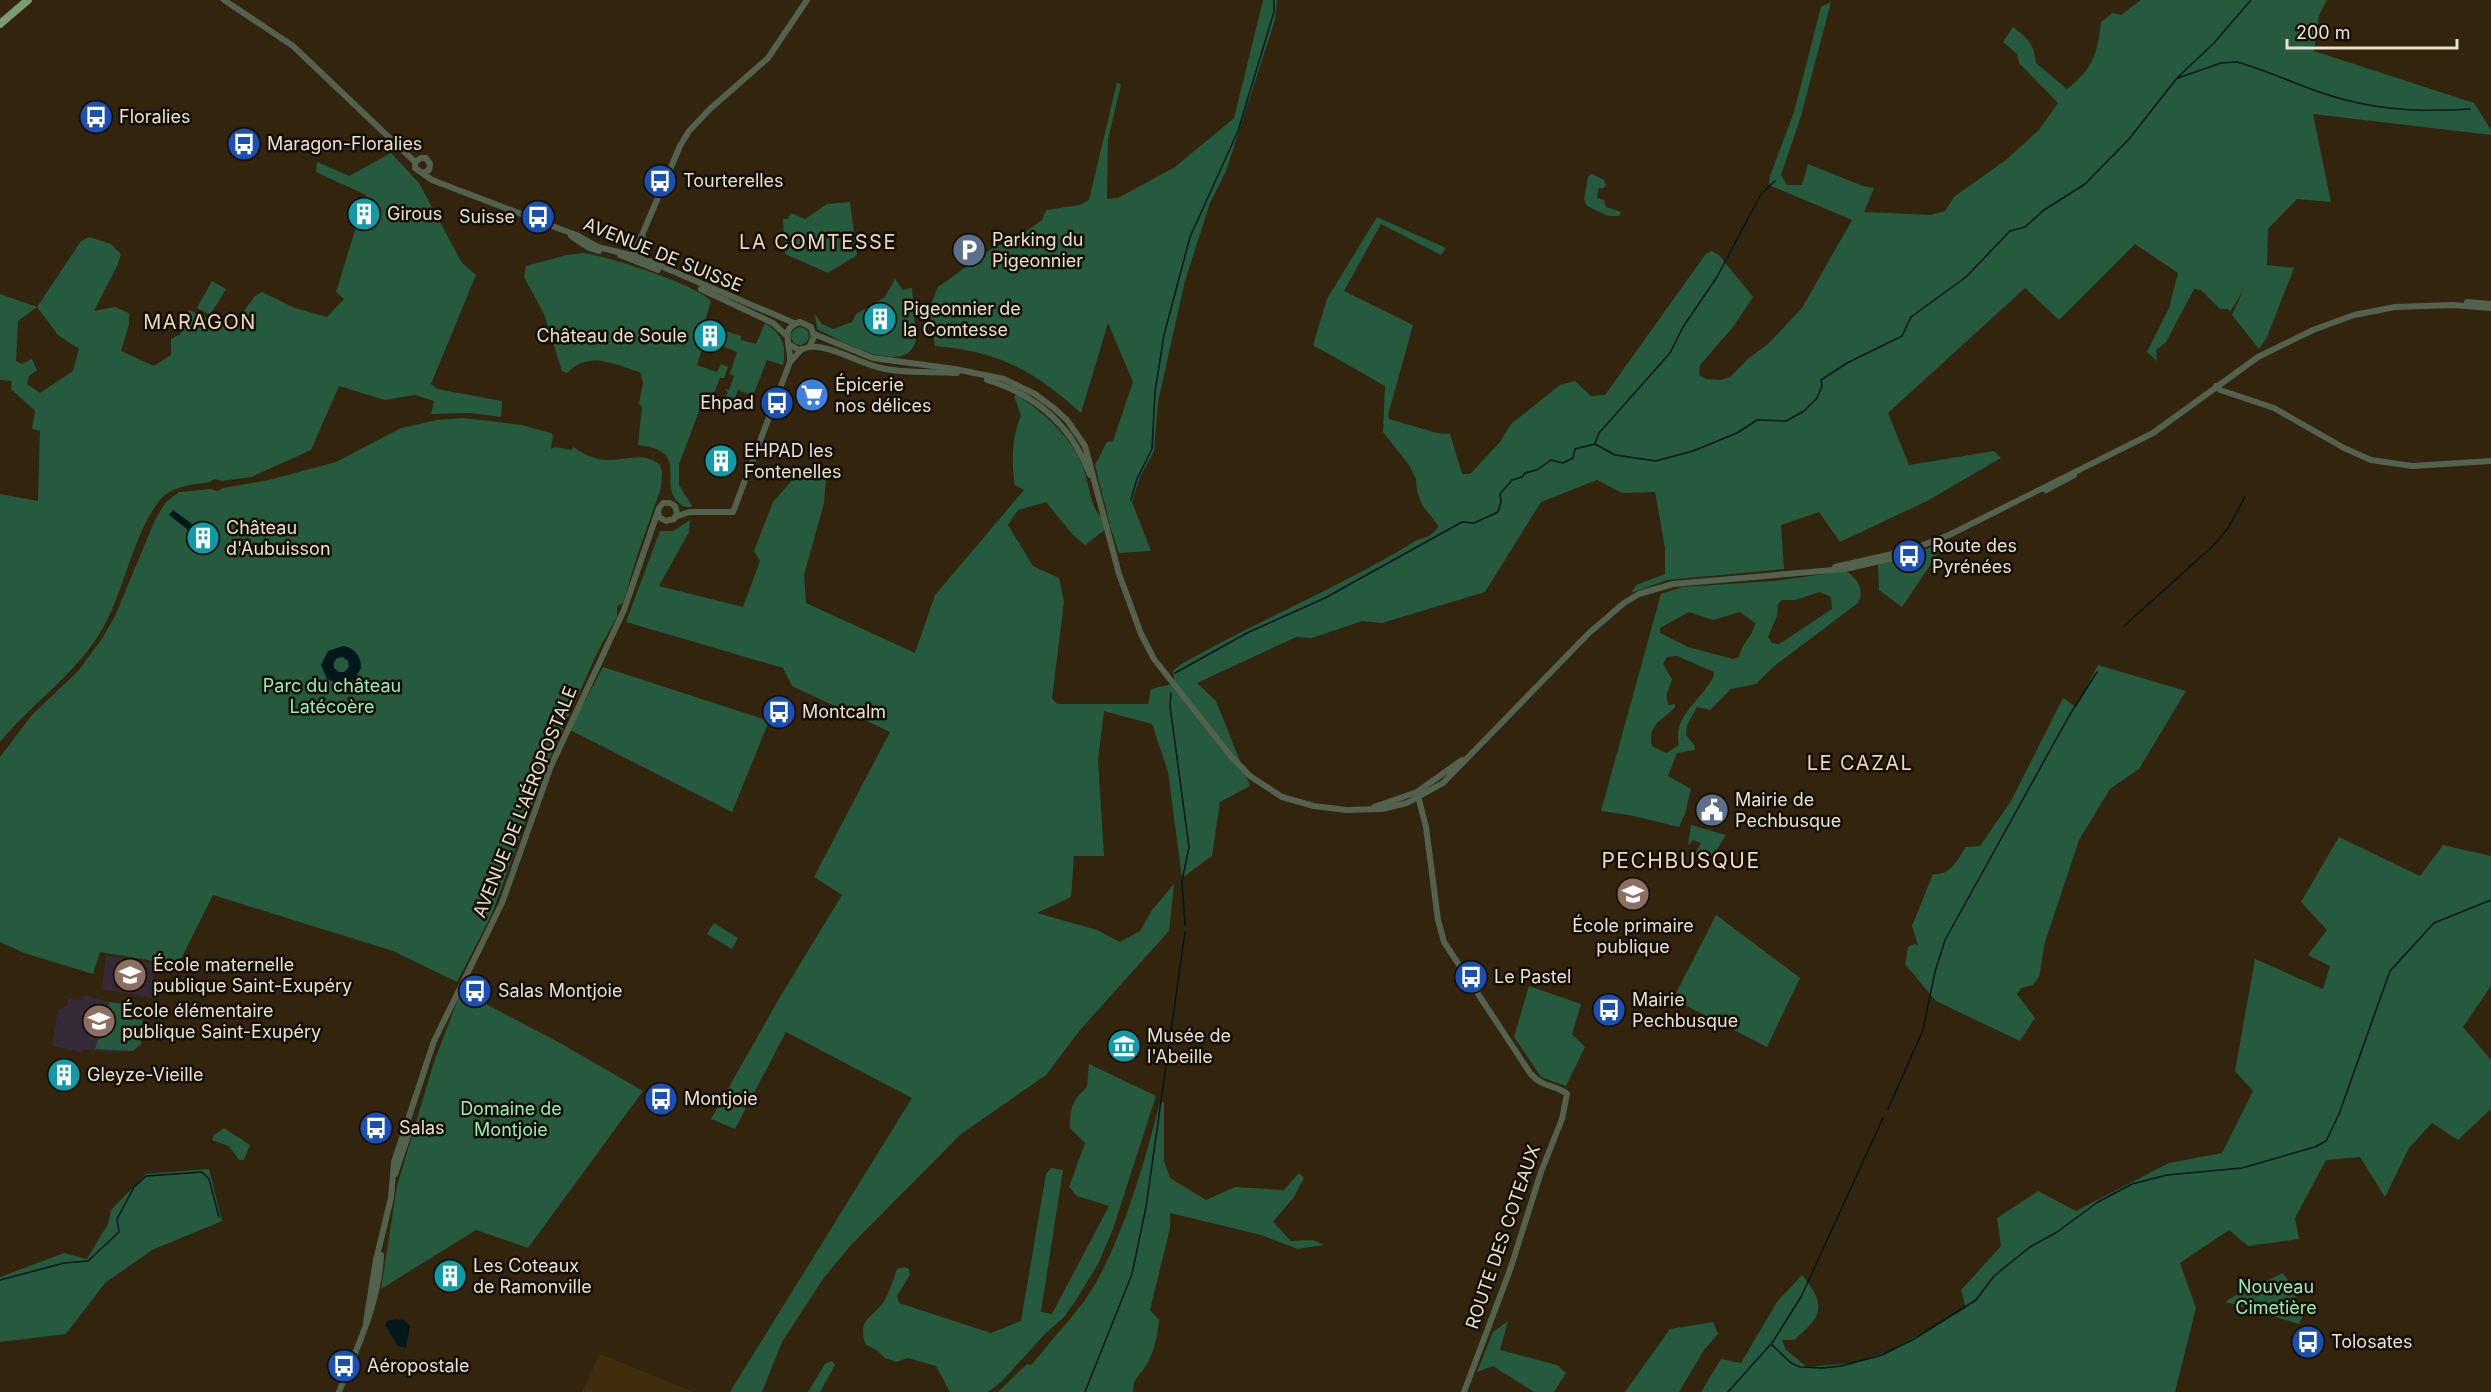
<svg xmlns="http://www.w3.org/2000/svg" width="2491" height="1392" viewBox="0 0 2491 1392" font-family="Inter,sans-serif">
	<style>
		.built { fill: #402d0e }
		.education { fill: #372a38 }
		.green { fill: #255a3e; fill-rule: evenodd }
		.water { fill: #00171c; fill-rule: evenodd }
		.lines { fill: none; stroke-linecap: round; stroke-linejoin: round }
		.stream { stroke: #00171c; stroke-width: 1.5 }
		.minor { stroke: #52624e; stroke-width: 6 }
		.major { stroke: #7b9b73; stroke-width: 8 }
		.labels { text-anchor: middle; stroke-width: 5; stroke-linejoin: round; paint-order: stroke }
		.poi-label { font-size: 18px; fill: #e9e0d2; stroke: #160f06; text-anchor: start }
		.street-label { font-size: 18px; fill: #e9e0d2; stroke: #160f06 }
		.park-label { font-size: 18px; fill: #94edbb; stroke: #160f06 }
		.neighbourhood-label { font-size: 20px; letter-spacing: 1.5px; fill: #ecd8bd; stroke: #160f06 }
		.quarter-label { font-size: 21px; letter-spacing: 1.5px; fill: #ecd8bd; stroke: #160f06 }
	</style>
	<rect width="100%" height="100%" fill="#33240d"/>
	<path class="built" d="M600 1354 657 1377 694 1392H582Z"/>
	<g class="education">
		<path d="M106 955 160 965 153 977 156 994 153 998 102 989Z"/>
		<path d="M84 995 109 1002 143 1006 141 1044 133 1051 115 1052 82 1049V1052L52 1046 58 1010 67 1006 69 999 83 1000Z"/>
	</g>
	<g class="green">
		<path d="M1263 0H1277L1275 20 1226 171 1210 203 1185 281 1158 402 1154 451 1140 477 1132 502 1151 551 1119 553 1110 526 1085 545 1073 535 1046 502 1018 510 1008 525 1033 566 1059 578 1064 602 1052 698 1057 704H1148L1151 689 1175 683 1173 671 1180 665C1258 620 1341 587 1417 540L1429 536 1438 528V525L1422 505 1417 491 1416 479 1409 465 1383 432 1385 386 1313 345 1327 299 1377 217 1446 248 1441 255 1381 224 1344 291 1413 325 1388 415 1389 419 1437 433 1450 434 1462 474H1470L1500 442 1511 424 1560 385 1575 381 1591 396 1605 395 1705 255 1711 251 1719 255 1753 297 1733 327 1700 365 1699 375 1706 379 1720 380 1730 377 1749 358 1768 344 1802 308 1852 220 1769 185 1770 176 1794 112 1821 7 1831 2 1801 116 1781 175 1787 185H1802L1808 164 1863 186 1874 188 1864 212 1931 215 1945 211 1954 197 2007 159 2039 130 2058 103 2019 63 2017 54 2003 42 2013 27C2028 39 2034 43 2036 63L2067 89C2094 68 2097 54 2101 22L2112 13 2121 15 2141 0H2327L2319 15 2314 51 2474 103 2491 130V135L2313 114 2331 202 2297 199 2268 229 2267 265 2294 268 2267 337 2259 349 2232 315 2244 289 2230 312 2228 309H2220L2201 290 2194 289 2166 342 2156 350 2157 361 2147 352 2169 308 2178 273 2135 244 2059 320 2025 288 1888 413 1909 465 1994 451 2001 458 1927 501 1840 542 1819 512 1781 525 1784 569 1667 580 1631 593 1636 585 1665 574V548L1655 492 1622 493 1597 480 1541 502 1485 592 1382 623 1362 621 1312 638 1296 637 1197 683 1216 701 1250 786 1220 802 1212 856 1182 878 1168 772 1152 724 1104 711 1098 760 1104 856H1074L1071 897 1037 913 1097 930 1120 942 1140 931 1152 910 1174 884 1169 931 1080 1030 1046 1075 961 1134 851 1245 823 1279 782 1342 762 1392H730L912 1098 786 1032 735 1129 711 1119 780 997 842 895 814 877 890 732 792 686 783 668 626 622 660 531H673L690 520 689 532 659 586 743 607 760 561 754 551 773 502 803 468 826 479 824 503 804 575 806 603 915 653 935 595 1024 490 1015 485C1011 464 1012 435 1021 416L1014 396 1017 395C1044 413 1071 436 1083 467 1091 489 1089 512 1110 525L1095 465 1107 442 1113 441 1133 382 1108 323 1081 413C1035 371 998 351 935 346L930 314 931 304 938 287 994 247 1013 241 1042 220 1046 210 1080 205 1089 200 1117 82 1121 85 1108 139 1107 199 1118 198 1175 167 1234 118Z"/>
		<path d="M391 153 419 183 462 263 476 275 431 384 437 389 502 401 501 417 471 413 431 414 434 401 415 395 385 400 339 386 311 450 251 477 222 481 214 479 210 482C192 485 173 485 160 500 135 530 124 590 104 626 79 672 33 702 0 742V494L38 501 40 431 32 429 35 411 11 389 12 381 0 380V294L37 307 81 241 89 237 111 244 121 254 118 264 94 311 115 307 129 313V324L121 351 154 366 171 355V339L181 334 179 328 189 310 231 329 255 296 262 292 295 308 327 317 344 299 336 292 366 195 316 172 317 162 349 176ZM37 307 58 335 79 349 73 371 40 393 27 384 29 376 37 370 32 359 22 364 16 361 18 321Z"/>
		<path d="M1592 174 1604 180 1606 185 1603 188H1599L1597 198 1604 200 1606 207 1621 212 1619 216H1608L1587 206 1584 199 1588 177Z"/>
		<path d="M850 202 857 255 828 273 785 254 783 219H788L791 213 805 219 827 204Z"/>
		<path d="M584 253C610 257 695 284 711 301L697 347 702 349 697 365 717 372 721 364 728 367 724 378H720L708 408 701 406 679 464V485L692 506 690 507C684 507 682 506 678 502 657 482 692 451 638 445L642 407 639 404 643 383 640 372C612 364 590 350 567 373L562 371 544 314 524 277 526 266 567 255Z"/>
		<path d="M895 279 903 290 912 288 916 340C907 379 839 340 817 329L815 314 822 324 833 329 852 322 856 314 885 297Z"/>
		<path d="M212 281 226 289 210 315 197 308Z"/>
		<path d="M765 323C782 334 787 345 783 365L767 360 753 396 738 390 731 409 727 407 728 403 723 401V399L728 393 725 389 729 390 734 376 730 374 737 352 719 345 723 330 741 336V340L756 344Z"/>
		<circle cx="800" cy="336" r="9"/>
		<path d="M463 418 522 425 551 433 553 435 551 449 555 447 572 450 573 447C583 454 595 460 609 460 627 460 644 451 660 465L662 472 661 488 638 553 623 603 617 606V617L598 651 547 764 491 916 457 982 393 951 213 895 178 965 100 952 93 974 24 953 0 942V757L32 715 79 670 103 637 115 616 155 520 166 502 179 492 211 489 218 491 223 488 269 480 336 462 401 428 437 420Z"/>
		<path d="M1945 543 1902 607 1879 590 1878 564Z"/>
		<path d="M1846 571C1858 579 1865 590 1858 603L1773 667 1756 684 1731 689 1710 710 1697 707 1687 725 1686 735 1694 745 1695 750 1677 753 1668 776 1691 789 1685 814 1679 827 1629 815 1601 811 1661 594 1682 587 1774 581ZM1820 592 1831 597 1832 609 1784 641 1778 644 1772 643 1768 637 1777 616 1778 604 1782 600H1795ZM1689 612 1713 620 1740 612 1755 623C1754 635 1742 642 1739 657L1733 659 1688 647 1660 633V628ZM1677 656 1714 672V675C1703 700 1672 715 1679 745L1666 753 1652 746C1647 723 1664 720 1675 707V704L1669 705C1663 695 1670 689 1672 679L1663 664 1667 657Z"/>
		<path d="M2098 665 2186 691 2139 769 2110 789 2079 840 2045 942 2039 977 2033 985 2021 988 2017 994 2035 1018 2020 1041 1936 1001 1905 964 1908 947 1914 944 1918 945 1912 926 1933 874C1951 876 1957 860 1966 847L1980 846 2011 801 2063 698 2076 707Z"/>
		<path d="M603 667 769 721 732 812 570 730Z"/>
		<path d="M1691 825 1726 835 1710 861 1694 856 1701 843 1693 840 1688 845Z"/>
		<path d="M2339 837 2420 876 2443 845 2491 856V986L2463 1027 2491 1060V1109L2458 1140 2432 1123 2409 1148 2385 1197 2360 1157 2326 1160 2295 1218 2299 1239 2248 1246 2229 1230 2180 1263 2196 1308 2175 1392H1701L1721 1359 1741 1363 1777 1302 1802 1275C1827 1306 1823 1315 1794 1340H1782L1786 1350 1807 1367 1852 1363 1890 1351 1966 1308 1961 1290 2001 1246 1997 1218 2038 1191 2076 1211 2169 1163 2222 1153 2253 1091 2235 1071 2255 959 2323 989 2330 966 2308 955 2327 930 2301 902Z"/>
		<path d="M1716 915 1800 978 1767 1047 1673 999Z"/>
		<path d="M714 923 738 938 732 949 707 934Z"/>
		<path d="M1529 986 1581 1004 1572 1034 1585 1047 1566 1086 1541 1077 1514 1037Z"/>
		<path d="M465 993 560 1043 643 1091 528 1248 476 1230 381 1289 397 1186 433 1065 460 994Z"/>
		<path d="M109 1002 143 1006 141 1044 133 1051 95 1049 100 1035 106 1028Z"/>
		<path d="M1089 1064 1156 1096 1113 1229 1098 1264 1076 1300 1064 1317 1045 1334 1002 1381 988 1392H950L936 1366 908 1358 896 1362 885 1358 878 1351 865 1344C859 1319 868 1321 882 1304 889 1295 893 1280 897 1269L905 1267 909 1269 910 1275 897 1296 899 1303 991 1333 1021 1321 1046 1174 1051 1168 1063 1170 1041 1312 1052 1314 1109 1206 1077 1196 1069 1187 1085 1143 1070 1128C1070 1107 1072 1101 1087 1087Z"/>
		<path d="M1160 1102H1164V1161L1170 1178 1206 1200 1235 1187 1284 1190 1299 1173 1304 1178 1294 1197 1273 1222 1291 1241 1313 1240 1324 1245 1298 1249 1261 1235 1170 1213V1228L1150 1310 1159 1320C1158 1335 1154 1354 1145 1367 1138 1377 1133 1379 1133 1392H998L1027 1364 1031 1365 1038 1357C1053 1338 1070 1320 1085 1300 1120 1250 1145 1161 1160 1102Z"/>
		<path d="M224 1128 250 1145 244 1160H239L229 1146 212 1140 214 1135Z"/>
		<path d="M209 1169 222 1221 152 1250 105 1283 66 1334 0 1342V1277L64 1253 87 1259 108 1224 111 1210 146 1174Z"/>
		<path d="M2283 1273 2295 1290 2296 1304 2308 1306 2299 1324 2226 1302C2229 1297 2273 1278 2283 1273Z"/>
		<path d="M1508 1321 1500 1350 1557 1365 1566 1373 1554 1392H1534L1493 1366 1477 1372 1493 1332Z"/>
		<path d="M1713 1322 1718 1334 1704 1350 1679 1392H1625L1670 1329Z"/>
		<path d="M832 1361 835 1365 820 1392H808L825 1364Z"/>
	</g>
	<g class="water">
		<path d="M173 510 192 524 188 530 169 515Z"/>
		<path d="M343 646C355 648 361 656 361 668L355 679 341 685 327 679 321 665 328 651ZM343 657 348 661 349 667 344 672H339L334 668V662L337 658Z"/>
		<path d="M394 1319 404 1320 410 1326 406 1348 398 1346 385 1325 388 1321Z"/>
	</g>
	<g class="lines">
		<g class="stream">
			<path d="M2178 78 2221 63 2237 62C2273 72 2307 90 2342 99 2382 110 2429 112 2470 109"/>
			<path d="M1595 443 1599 433 1670 353 1683 327 1717 277 1761 194 1775 181"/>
			<path d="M1131 500 1137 479 1152 449 1155 392 1164 335 1190 237 1238 131 1274 12V0"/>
			<path d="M2124 626 2214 545 2228 528 2245 497"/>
			<path d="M1175 673 1247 633 1325 598 1462 522 1474 523 1498 512 1501 502 1500 494 1512 480 1522 477 1525 473 1537 470 1551 460 1563 463 1573 458 1575 449 1595 444 1615 455 1656 461 1693 451 1737 433 1757 420 1786 421 1804 411 1817 398 1822 386 1821 380 1847 363 1902 336 1911 317 1966 277 2010 231 2025 227 2044 210 2085 184 2129 139 2177 78 2213 44 2251 0"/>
			<path d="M1171 693 1170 706 1189 847 1182 881 1185 925"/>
			<path d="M1888 1109 1923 1030 1935 972 1945 940 2069 716 2097 672"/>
			<path d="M0 1280 64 1263 88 1261 119 1232 117 1219 134 1187 146 1176 202 1172 209 1179 219 1217"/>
			<path d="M1772 1343 1801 1297 1883 1118"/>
			<path d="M1085 1392 1132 1274 1146 1207 1185 932"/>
			<path d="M1728 1392 1771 1344 1791 1363 1800 1367 1822 1368 1841 1366 1882 1355 1914 1339 1976 1300 1994 1276 2030 1247 2057 1232 2098 1202 2132 1184 2167 1175 2242 1168 2315 1147 2326 1141 2339 1114 2390 971 2434 923 2491 900"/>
		</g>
		<g class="minor">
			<path d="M224 0 293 46 415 162"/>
			<path d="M423 173 429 170 430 164 426 158H421L415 162V168L432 180 576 235 598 247 642 258 794 323"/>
			<path d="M571 236 589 248 599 251"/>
			<path d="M620 255 658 270"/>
			<path d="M642 258 644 251 643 238"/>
			<path d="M636 261 633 255 636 249 680 146 689 131 710 109 768 58 807 0"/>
			<path d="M701 289 773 323 786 335"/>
			<path d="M2467 302 2491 304"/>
			<path d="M814 334 873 358 955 369 1004 379 1035 394 1055 409 1067 420 1085 446 1119 574 1141 634 1154 659 1230 755 1250 776 1282 797 1314 806 1347 810 1382 809 1407 803 1443 783 1589 633 1624 603 1639 594 1673 584 1845 569 1897 557 1910 550"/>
			<path d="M790 345 799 350 809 347 814 337 811 327 800 322C779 327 791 346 790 361"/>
			<path d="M809 347C833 345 857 363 881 368 905 374 932 371 957 373"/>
			<path d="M987 380C1037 395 1072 426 1090 475"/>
			<path d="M2216 386 2220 390 2274 408 2344 448 2371 460 2412 466 2491 461"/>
			<path d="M2046 490 2074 475"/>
			<path d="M675 517 689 512H733L790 362 802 349"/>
			<path d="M1835 567 1910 550 1949 535 2153 433 2258 357 2313 330 2354 315 2395 307 2453 305 2491 308"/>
			<path d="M1417 792 1426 827 1438 920 1444 942 1530 1073C1543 1089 1556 1084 1567 1094L1562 1119 1541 1172 1510 1270 1464 1392"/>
			<path d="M1374 807 1417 792 1462 760"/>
			<path d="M395 1174 410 1130"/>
			<path d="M366 1322 376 1260 391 1198 394 1162 434 1041 502 903 551 766 624 610 659 508 663 503H670L675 506 677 513 674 519 666 521 659 517 658 511"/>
			<path d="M339 1392C357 1348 379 1303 381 1255"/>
		</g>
		<path class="major" d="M0 24 28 0"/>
	</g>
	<defs>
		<symbol id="bus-disc" viewBox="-11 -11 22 22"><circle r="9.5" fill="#1a4fb4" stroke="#160f06"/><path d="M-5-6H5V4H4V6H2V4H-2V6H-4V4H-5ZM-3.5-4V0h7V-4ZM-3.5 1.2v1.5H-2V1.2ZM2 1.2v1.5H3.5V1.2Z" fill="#fff"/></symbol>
		<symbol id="building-disc" viewBox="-11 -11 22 22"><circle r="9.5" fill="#0f9aa8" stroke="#160f06"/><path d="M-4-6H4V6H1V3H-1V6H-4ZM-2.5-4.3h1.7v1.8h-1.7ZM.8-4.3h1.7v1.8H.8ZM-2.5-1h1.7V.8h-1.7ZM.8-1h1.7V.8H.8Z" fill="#fff"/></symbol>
		<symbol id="parking-disc" viewBox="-11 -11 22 22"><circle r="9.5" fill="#5c6f8a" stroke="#160f06"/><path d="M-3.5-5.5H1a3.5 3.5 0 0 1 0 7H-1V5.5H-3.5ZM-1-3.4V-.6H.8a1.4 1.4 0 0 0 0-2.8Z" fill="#fff"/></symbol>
		<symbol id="supermarket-disc" viewBox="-11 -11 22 22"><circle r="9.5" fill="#3f7fe0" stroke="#160f06"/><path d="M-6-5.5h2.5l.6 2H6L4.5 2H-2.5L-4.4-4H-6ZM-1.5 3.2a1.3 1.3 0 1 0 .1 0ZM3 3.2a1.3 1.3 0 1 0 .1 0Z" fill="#fff"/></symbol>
		<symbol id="civic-disc" viewBox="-11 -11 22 22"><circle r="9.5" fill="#5c6f8a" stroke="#160f06"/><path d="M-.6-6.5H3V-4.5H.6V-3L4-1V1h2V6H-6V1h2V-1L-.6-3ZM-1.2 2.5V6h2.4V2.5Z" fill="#fff"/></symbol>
		<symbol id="school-disc" viewBox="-11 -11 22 22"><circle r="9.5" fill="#8d6e63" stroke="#160f06"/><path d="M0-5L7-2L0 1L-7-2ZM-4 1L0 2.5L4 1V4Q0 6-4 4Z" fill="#fff"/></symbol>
		<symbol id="museum-disc" viewBox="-11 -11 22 22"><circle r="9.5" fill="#0f9aa8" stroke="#160f06"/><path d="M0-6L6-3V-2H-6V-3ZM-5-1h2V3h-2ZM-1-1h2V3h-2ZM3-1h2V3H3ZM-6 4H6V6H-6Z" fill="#fff"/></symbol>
	</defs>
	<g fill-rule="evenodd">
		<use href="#bus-disc" x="77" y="98" width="38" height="38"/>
		<use href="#bus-disc" x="225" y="125" width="38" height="38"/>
		<use href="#bus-disc" x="641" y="162" width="38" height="38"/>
		<use href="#building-disc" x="345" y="195" width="38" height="38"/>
		<use href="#bus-disc" x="519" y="198" width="38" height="38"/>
		<use href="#parking-disc" x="950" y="231" width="38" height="38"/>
		<use href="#building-disc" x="861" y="300" width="38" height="38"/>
		<use href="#building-disc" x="691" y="317" width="38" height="38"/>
		<use href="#supermarket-disc" x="793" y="376" width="38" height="38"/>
		<use href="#bus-disc" x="758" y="384" width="38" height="38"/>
		<use href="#building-disc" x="702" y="442" width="38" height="38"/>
		<use href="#building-disc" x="184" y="519" width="38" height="38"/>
		<use href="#bus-disc" x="1890" y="537" width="38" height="38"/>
		<use href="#bus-disc" x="760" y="693" width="38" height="38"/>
		<use href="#civic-disc" x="1693" y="791" width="38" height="38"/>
		<use href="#school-disc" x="1614" y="875" width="38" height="38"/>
		<use href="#school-disc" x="111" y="956" width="38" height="38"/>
		<use href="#bus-disc" x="1452" y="958" width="38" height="38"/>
		<use href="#bus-disc" x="456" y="972" width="38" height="38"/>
		<use href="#bus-disc" x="1590" y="991" width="38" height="38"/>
		<use href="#school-disc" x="80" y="1002" width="38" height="38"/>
		<use href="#museum-disc" x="1105" y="1027" width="38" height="38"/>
		<use href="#building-disc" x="45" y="1056" width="38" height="38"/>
		<use href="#bus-disc" x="642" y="1080" width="38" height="38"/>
		<use href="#bus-disc" x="357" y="1109" width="38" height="38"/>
		<use href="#building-disc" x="431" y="1257" width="38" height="38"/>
		<use href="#bus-disc" x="2289" y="1323" width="38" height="38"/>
		<use href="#bus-disc" x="325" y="1347" width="38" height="38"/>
	</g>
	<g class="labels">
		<g class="poi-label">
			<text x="119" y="123">Floralies</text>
			<text x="267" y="150">Maragon-Floralies</text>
			<text x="683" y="187">Tourterelles</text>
			<text x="387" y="220">Girous</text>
			<text x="515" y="223" text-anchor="end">Suisse</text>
			<text x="992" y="246">Parking du<tspan x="992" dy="21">Pigeonnier</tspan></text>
			<text x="903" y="315">Pigeonnier de<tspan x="903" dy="21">la Comtesse</tspan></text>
			<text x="687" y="342" text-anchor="end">Château de Soule</text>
			<text x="835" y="391">Épicerie<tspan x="835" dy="21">nos délices</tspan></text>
			<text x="754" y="409" text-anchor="end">Ehpad</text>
			<text x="744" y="457">EHPAD les<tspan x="744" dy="21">Fontenelles</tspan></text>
			<text x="226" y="534">Château<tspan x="226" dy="21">d'Aubuisson</tspan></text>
			<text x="1932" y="552">Route des<tspan x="1932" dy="21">Pyrénées</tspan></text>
			<text x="802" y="718">Montcalm</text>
			<text x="1735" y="806">Mairie de<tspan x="1735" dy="21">Pechbusque</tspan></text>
			<text x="1633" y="932" text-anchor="middle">École primaire<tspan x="1633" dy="21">publique</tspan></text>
			<text x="153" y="971">École maternelle<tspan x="153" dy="21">publique Saint-Exupéry</tspan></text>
			<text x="1494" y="983">Le Pastel</text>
			<text x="498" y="997">Salas Montjoie</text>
			<text x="1632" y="1006">Mairie<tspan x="1632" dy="21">Pechbusque</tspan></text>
			<text x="122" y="1017">École élémentaire<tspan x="122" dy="21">publique Saint-Exupéry</tspan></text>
			<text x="1147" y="1042">Musée de<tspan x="1147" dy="21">l'Abeille</tspan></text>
			<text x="87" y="1081">Gleyze-Vieille</text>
			<text x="684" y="1105">Montjoie</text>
			<text x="399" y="1134">Salas</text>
			<text x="473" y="1272">Les Coteaux<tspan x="473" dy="21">de Ramonville</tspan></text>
			<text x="2331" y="1348">Tolosates</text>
			<text x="367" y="1372">Aéropostale</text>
		</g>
		<g class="street-label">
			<text transform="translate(663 255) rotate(22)" y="6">AVENUE DE SUISSE</text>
			<text transform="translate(525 802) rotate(-68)" y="6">AVENUE DE L'AÉROPOSTALE</text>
			<text transform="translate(1503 1237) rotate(-71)" y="6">ROUTE DES COTEAUX</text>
		</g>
		<g class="park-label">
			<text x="332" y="692">Parc du château<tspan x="332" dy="21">Latécoère</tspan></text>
			<text x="511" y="1115">Domaine de<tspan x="511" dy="21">Montjoie</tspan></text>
			<text x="2276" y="1293">Nouveau<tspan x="2276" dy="21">Cimetière</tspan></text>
		</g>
		<g class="neighbourhood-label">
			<text x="818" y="249">LA COMTESSE</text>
			<text x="200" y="329">MARAGON</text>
			<text x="1860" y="770">LE CAZAL</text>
		</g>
		<g class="quarter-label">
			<text x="1681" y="868">PECHBUSQUE</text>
		</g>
	</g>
	<path d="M2287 39v9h170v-9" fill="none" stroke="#e9e0d2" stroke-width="3"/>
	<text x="2296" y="39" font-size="18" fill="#e9e0d2" stroke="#160f06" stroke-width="4.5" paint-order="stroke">200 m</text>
</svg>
